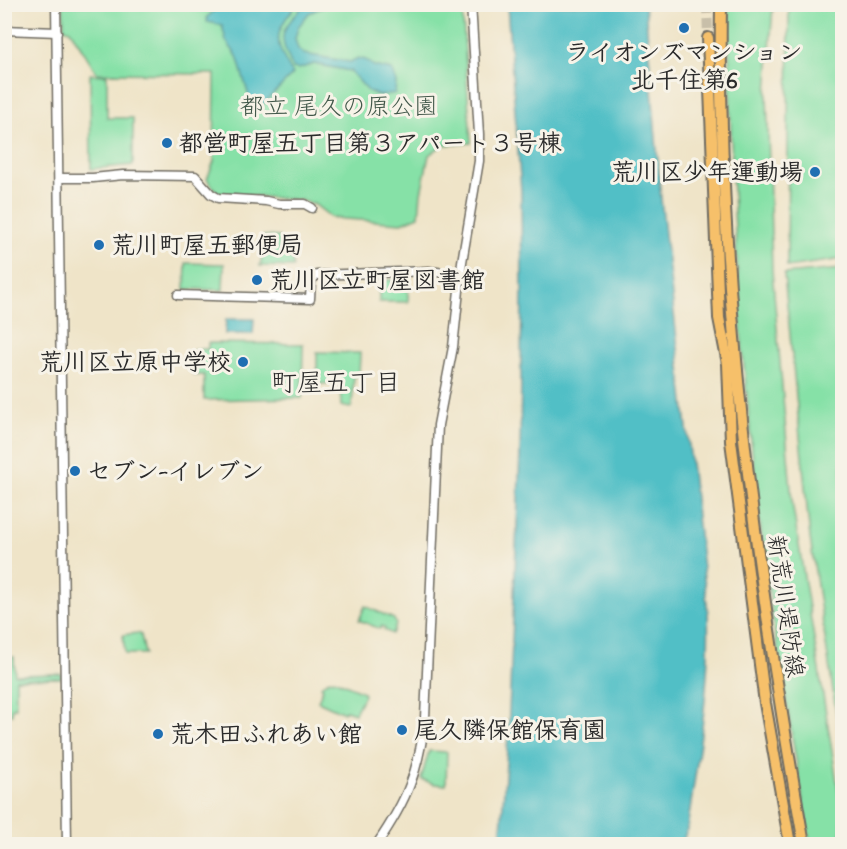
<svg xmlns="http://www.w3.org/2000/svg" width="847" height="849" viewBox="0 0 847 849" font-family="'Indie Flower','Klee One',sans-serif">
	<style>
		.green { fill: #86e1a7; stroke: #588669; stroke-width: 1.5 }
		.water { fill: #51bfc6; stroke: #3e7578; stroke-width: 1.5 }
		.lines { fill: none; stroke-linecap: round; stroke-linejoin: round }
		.major-tunnel { stroke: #c8bfa9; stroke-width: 10; stroke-dasharray: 10 5; stroke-linecap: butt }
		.minor-casing { stroke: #706c62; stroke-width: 11 }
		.major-casing { stroke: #706c62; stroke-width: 14 }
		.minor { stroke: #fff; stroke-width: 8 }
		.major { stroke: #f6c06b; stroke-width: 10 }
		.poi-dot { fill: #1f6fb2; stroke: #f7f3e8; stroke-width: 2 }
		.labels { text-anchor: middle; stroke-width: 6; stroke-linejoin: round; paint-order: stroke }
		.poi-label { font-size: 24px; font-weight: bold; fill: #2b2b2b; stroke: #f7f3e8; text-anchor: start }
		.park-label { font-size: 24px; fill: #42584a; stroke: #f7f3e8 }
		.street-label { font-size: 24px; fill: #2b2b2b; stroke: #f7f3e8 }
		.neighbourhood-label { font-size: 26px; fill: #2b2b2b; stroke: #f7f3e8 }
	</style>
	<rect width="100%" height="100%" fill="#f7f3e8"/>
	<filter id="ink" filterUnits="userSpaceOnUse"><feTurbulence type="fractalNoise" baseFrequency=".0167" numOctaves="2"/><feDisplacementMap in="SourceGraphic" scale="12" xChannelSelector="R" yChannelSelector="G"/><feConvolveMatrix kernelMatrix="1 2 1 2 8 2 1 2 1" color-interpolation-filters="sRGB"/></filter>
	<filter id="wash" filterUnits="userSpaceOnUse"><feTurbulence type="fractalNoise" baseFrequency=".008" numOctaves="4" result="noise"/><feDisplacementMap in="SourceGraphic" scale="24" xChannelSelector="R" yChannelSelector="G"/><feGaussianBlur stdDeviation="1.35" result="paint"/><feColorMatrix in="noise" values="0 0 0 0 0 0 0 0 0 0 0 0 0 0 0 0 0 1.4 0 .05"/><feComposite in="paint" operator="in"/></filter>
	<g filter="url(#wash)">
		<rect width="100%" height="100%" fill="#efe4c8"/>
		<g class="green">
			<path d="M63 5H462L471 143 443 145 429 155 421 193 419 216 402 223 332 218 314 204 300 200 218 193 207 179 214 161 215 74 97 73 70 30 64 28Z"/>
			<path d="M728 5H773L767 94 772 270 792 502 842 813V844H810L774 628 757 502 741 334 732 175Z"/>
			<path d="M789 5H842V259L787 267Z"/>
			<path d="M90 74 107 75V118H133V165L91 169Z"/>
			<path d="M263 236 280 237V252H293V267L260 266 263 252Z"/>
			<path d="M186 263 224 264 223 290 185 289Z"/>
			<path d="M842 269V751L810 538 784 274Z"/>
			<rect x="379" y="280" width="29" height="22"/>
			<path d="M208 343 303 344 302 398 204 400V375H193L194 349H208Z"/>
			<path d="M317 352 360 353 359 376H354L352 406 350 408 341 406 340 383 317 384Z"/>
			<path d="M365 606 394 619 396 624 392 634 384 630 385 628 382 626 380 629 359 620Z"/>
			<path d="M138 633 141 635 145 654H125L123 635Z"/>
			<path d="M5 657H14L15 675 61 674V678L16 679V708H12V714H5Z"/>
			<path d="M334 679 363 692 364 695 355 713 346 710 344 713 318 701 323 688 321 686 327 681Z"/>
			<path d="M429 751 447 752 446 785 434 784 421 779Z"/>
		</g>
		<g class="water">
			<path d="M214 5H297C272 32 274 43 293 74L262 105 250 100 237 56 226 41 222 25 207 22V17L214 11Z"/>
			<path d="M304 5H328L309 13 298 27 295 39 298 49 304 54 350 62 358 58 366 60 374 66 392 70 396 82 395 93 379 96 368 91 350 71 314 64 298 69 293 68C277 34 280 32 304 5Z"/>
			<path d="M507 5H645L661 199 708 613C711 685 698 757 687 829L682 844H500L508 736 520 453 522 288 521 191Z"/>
			<path d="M226 319H254L253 334H225Z"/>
		</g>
	</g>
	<g filter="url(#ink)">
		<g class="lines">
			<path class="major-tunnel" d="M707 4 708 38"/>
			<defs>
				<g id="minor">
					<path d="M56 4 67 844"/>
					<path d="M4 30 57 32"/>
					<path d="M59 178H93L123 175 195 176 211 194 218 198 266 201 279 204H305L312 208"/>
					<path d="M178 295 310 299 311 280 317 275 429 271 461 275"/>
					<path d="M377 844C407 800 419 771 425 718L438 425 453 347 462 262 479 161V134L471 4"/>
				</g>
				<g id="major">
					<path d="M721 4C717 287 755 567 804 844"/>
					<path d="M708 38 719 318 728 364 731 441 765 703 790 844"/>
				</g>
			</defs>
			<use href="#minor" class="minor-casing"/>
			<use href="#major" class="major-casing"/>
			<use href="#minor" class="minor"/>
			<use href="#major" class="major"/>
		</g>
	</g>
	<g class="poi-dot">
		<circle cx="684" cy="28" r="6"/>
		<circle cx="167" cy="143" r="6"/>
		<circle cx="815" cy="172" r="6"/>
		<circle cx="99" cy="245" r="6"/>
		<circle cx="257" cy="280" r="6"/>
		<circle cx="243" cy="362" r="6"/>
		<circle cx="75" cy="471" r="6"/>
		<circle cx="402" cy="730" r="6"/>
		<circle cx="158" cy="734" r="6"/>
	</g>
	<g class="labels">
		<g class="poi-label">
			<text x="684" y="60" text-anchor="middle">ライオンズマンション<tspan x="684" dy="28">北千住第6</tspan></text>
			<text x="179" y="151">都営町屋五丁目第３アパート３号棟</text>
			<text x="803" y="180" text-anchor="end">荒川区少年運動場</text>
			<text x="111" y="253">荒川町屋五郵便局</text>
			<text x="269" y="288">荒川区立町屋図書館</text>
			<text x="231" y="370" text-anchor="end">荒川区立原中学校</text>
			<text x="87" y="479">セブン-イレブン</text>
			<text x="414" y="738">尾久隣保館保育園</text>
			<text x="170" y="742">荒木田ふれあい館</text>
		</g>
		<g class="park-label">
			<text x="339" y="114">都立 尾久の原公園</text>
		</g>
		<g class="street-label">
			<text transform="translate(786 606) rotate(82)" y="8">新荒川堤防線</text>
		</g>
		<g class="neighbourhood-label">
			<text x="336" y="391">町屋五丁目</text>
		</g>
	</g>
	<rect width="847" height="849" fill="none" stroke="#f7f3e8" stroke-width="24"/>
</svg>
